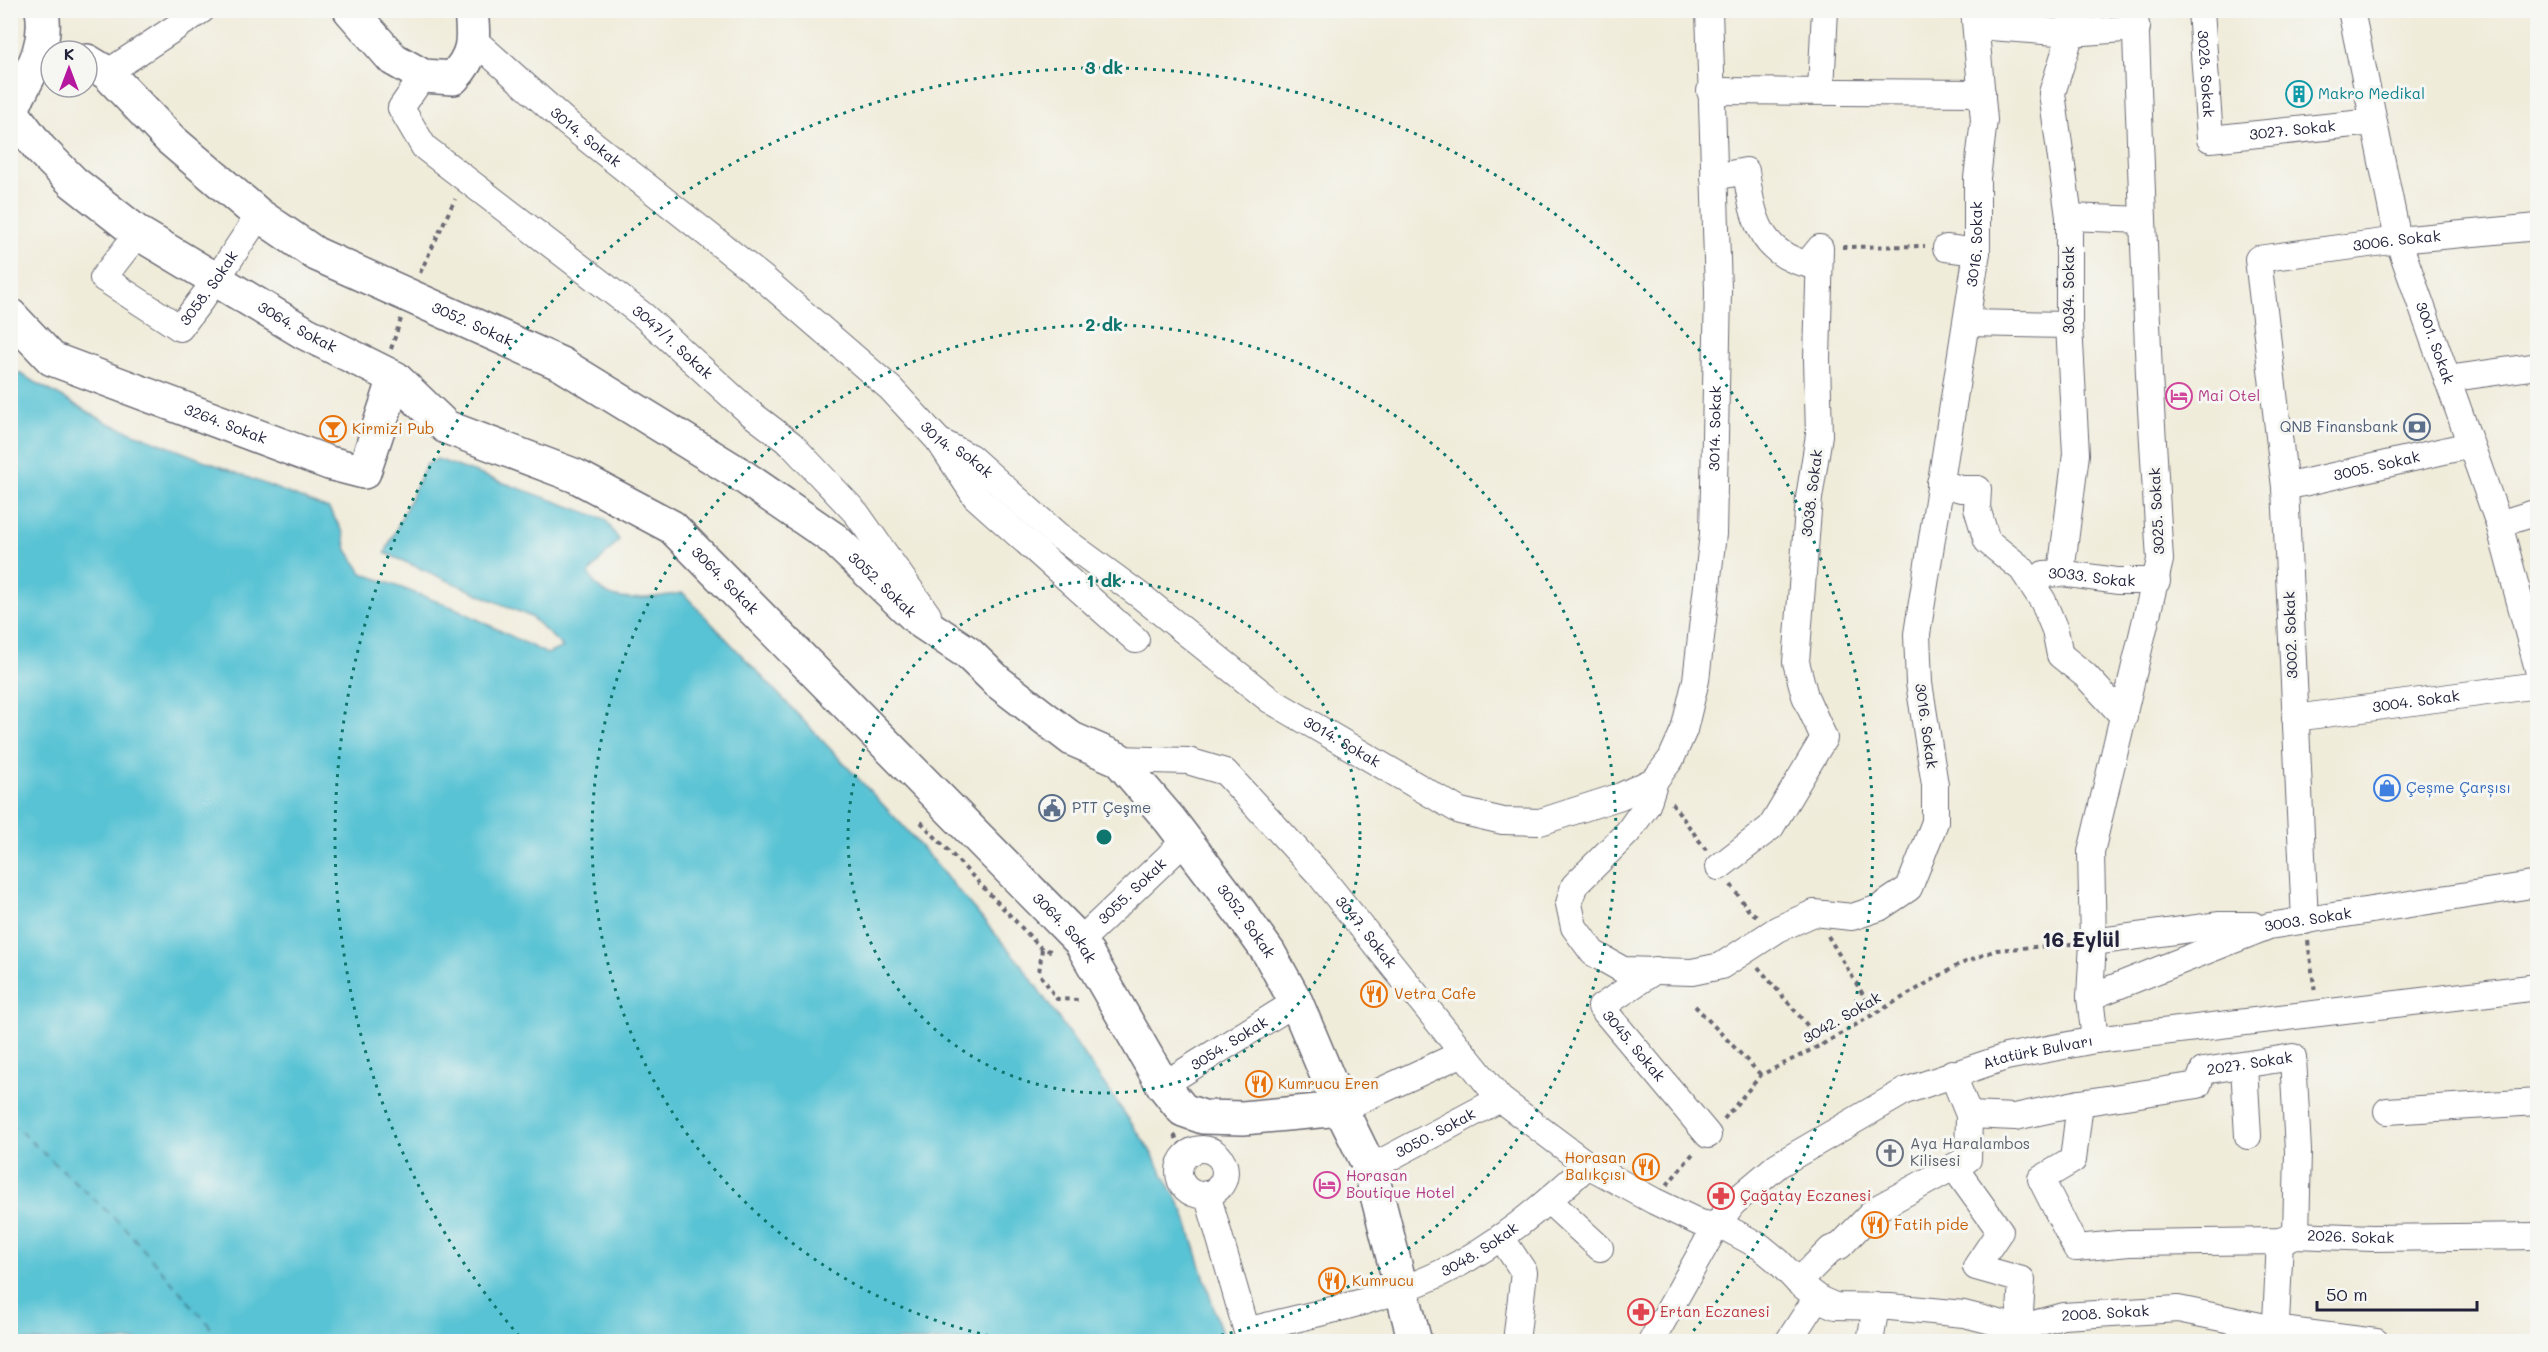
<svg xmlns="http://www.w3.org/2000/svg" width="2548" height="1352" viewBox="0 0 2548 1352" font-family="Mali,sans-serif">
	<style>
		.water { fill: #59c3d4; stroke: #3e7288; stroke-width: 1.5 }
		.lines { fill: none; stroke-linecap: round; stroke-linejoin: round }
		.ferry { stroke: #355a71; stroke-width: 1.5; stroke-dasharray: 8 6; stroke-linecap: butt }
		.street-casing { stroke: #6a6973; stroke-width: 28 }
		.secondary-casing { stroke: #6a6973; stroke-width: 36 }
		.path { stroke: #6a6973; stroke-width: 4; stroke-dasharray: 4.5 4.5; stroke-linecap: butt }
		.street { stroke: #fff; stroke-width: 26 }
		.secondary { stroke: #fff; stroke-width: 33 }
		.ring { fill: none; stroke: #0f766e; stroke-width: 3; stroke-dasharray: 3 6 }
		.labels { text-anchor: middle; stroke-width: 6; stroke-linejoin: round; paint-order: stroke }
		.street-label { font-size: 15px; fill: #22223b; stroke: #f6f6f2 }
		.culture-label { font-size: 15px; fill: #0d838f; stroke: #f6f6f2; text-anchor: start }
		.hotel-label { font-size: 15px; fill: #b23c85; stroke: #f6f6f2; text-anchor: start }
		.service-label { font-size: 15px; fill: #4e5e75; stroke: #f6f6f2; text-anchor: end }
		.food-label { font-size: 15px; fill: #c56008; stroke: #f6f6f2; text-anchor: start }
		.shop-label { font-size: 15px; fill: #366cbe; stroke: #f6f6f2; text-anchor: start }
		.worship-label { font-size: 15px; fill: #5b616d; stroke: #f6f6f2; text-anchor: start }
		.health-label { font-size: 15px; fill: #be3a42; stroke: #f6f6f2; text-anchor: start }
		.district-label { font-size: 21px; font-weight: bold; fill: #22223b; stroke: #f6f6f2 }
		.centre { fill: #0f766e; stroke: #f6f6f2; stroke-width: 3 }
		.ring-label { font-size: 18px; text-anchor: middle; font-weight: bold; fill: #0f766e; stroke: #f6f6f2; stroke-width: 6; stroke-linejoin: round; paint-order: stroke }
	</style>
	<rect width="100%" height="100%" fill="#f6f6f2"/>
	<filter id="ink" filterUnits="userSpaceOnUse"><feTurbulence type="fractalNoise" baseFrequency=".0167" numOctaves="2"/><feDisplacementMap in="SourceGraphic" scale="12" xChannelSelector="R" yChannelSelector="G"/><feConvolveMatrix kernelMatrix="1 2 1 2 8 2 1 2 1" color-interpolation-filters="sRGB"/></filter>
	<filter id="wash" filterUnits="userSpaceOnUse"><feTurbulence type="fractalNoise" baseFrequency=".008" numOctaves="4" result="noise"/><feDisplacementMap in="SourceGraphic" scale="24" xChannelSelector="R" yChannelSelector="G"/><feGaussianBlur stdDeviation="1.35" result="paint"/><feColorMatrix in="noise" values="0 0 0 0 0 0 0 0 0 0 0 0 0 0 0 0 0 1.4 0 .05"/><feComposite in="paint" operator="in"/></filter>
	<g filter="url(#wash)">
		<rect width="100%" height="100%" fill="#f0ecda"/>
		<path class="water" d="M10 368 108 423 329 509 343 532 347 550 362 573 457 609 547 654 563 647 531 617 385 553 426 465 437 459 605 519 619 540 589 573C604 611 651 597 683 593L904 827 1020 963 1148 1147 1184 1212 1224 1341H11Z"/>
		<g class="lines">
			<path class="ferry" d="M10 1122 124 1227 208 1324 219 1342"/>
		</g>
	</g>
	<g filter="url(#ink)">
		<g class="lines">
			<defs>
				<g id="street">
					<path id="s1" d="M2201 10 2210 139 2373 122"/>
					<path id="s2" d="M2351 10 2398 240 2499 524 2538 669"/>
					<path d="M1976 26 2071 33 2137 28"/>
					<path id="s3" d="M474 40 567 123 764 279 891 389 939 441 970 457 1056 534 1142 597 1270 700 1460 811 1503 821 1540 822 1621 796 1655 780 1671 759 1684 730 1696 680 1713 534 1718 290 1709 10"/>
					<path d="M107 73 202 10"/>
					<path id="s4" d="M423 76 401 108 424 147 644 316 749 412 791 444 857 514 928 615"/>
					<path d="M1821 90 1825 10"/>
					<path d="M1710 91 1982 93"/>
					<path d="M1714 177 1746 171C1752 213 1758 253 1807 264L1820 248 1817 359 1819 435 1809 498 1796 662 1805 696 1824 738 1771 827 1719 867"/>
					<path d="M2069 217 2143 220"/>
					<path id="s5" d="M138 233 103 278 180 328 216 280 259 215"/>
					<path d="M1946 248 1977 252"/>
					<path d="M1968 323 2069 325"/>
					<path d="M2447 379 2538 366"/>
					<path d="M939 441 975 496 1136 640"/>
					<path d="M1940 483 1961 489H1978L1977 508 1987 541 2022 569 2043 601 2055 630 2060 655 2085 675 2124 717"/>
					<path id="s6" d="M2285 487 2470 445"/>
					<path d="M2499 524 2538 512"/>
					<path d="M2061 573 2076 454 2069 325V217L2052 93 2071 33 2069 10"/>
					<path id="s7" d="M2044 574 2061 573 2117 581H2157"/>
					<path id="s8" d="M2295 718 2538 685"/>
					<path id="s9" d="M1118 759 1188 761 1225 772 1319 874 1500 1099 1588 1165 1654 1201 1700 1223 1728 1229 1761 1247 1778 1261 1798 1282 1821 1300 1835 1306 1890 1307 1964 1314 2019 1328 2063 1316 2178 1309 2275 1329 2376 1342"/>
					<path id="s10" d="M1655 780 1647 805 1628 832 1574 886 1569 904 1574 927 1593 953 1623 970 1692 972 1721 966 1778 929 1814 913 1852 917 1879 908 1909 888 1935 822V785L1919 683 1917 634 1977 252V178L1984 120 1974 10"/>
					<path id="s11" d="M2305 921 2285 487 2258 259 2398 240 2538 227"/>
					<path id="s12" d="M1080 941 1184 842"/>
					<path d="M2093 942 2220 925H2253"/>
					<path id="s13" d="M1656 970 1601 1007 1708 1135"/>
					<path id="s14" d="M2090 997 2269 926 2538 884"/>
					<path d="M2095 1040 2090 997 2093 942 2091 852 2160 560 2149 375 2135 10"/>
					<path d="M2244 1066 2248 1136"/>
					<path id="s15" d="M1163 1085 1296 1002"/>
					<path id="s16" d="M2080 1103 2073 1160 2041 1179 2076 1248 2129 1243 2280 1241 2296 1235 2372 1238 2538 1236"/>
					<path d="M1341 1109 1463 1053"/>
					<path d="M2387 1111 2538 1102"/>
					<path id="s17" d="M1969 1115 2015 1117 2080 1103 2198 1085 2203 1071 2293 1057 2298 1151 2296 1235"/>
					<circle cx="1202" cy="1172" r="23"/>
					<path d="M1954 1167 2000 1231 1976 1267 2022 1280 2019 1328 2009 1337"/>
					<path id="s18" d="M1370 1168 1500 1099"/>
					<path d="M1207 1194 1250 1342"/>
					<path d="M1549 1201 1600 1248"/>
					<path d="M1501 1237 1524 1272 1516 1342"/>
					<path d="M1798 1282 1831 1249 1840 1246 1876 1209 1968 1159 1969 1115 1952 1073"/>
					<path id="s19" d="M1247 1331C1311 1314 1381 1302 1441 1273 1497 1246 1543 1206 1588 1165"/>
					<path id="s20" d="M1651 1342 1716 1226 1733 1203 1778 1165 1905 1091 2006 1057 2095 1040 2538 987"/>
					<path d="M1788 1342 1817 1297"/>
					<path d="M1870 1342 1876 1306"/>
					<path d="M2275 1342 2280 1241"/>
				</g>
				<g id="secondary">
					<path d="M350 10 393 59 423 76 453 78C475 55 474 41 471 10"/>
					<path id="s21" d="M87 61 107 73 170 139 259 215 316 254 561 364 738 473 834 539 920 621 968 653 998 682 1072 739 1118 759 1170 820 1240 912 1269 953 1296 1002 1341 1109 1370 1168 1415 1342"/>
					<path id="s22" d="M11 111 40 149 73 182 138 233 305 333 395 378 446 427 576 476 672 527 1080 941 1163 1085 1183 1110 1203 1117 1243 1118 1341 1109"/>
					<path d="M10 113C26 78 49 51 42 10"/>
					<path id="s23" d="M10 315 52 359 329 463 364 472 395 378"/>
				</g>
			</defs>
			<use href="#street" class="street-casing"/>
			<use href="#secondary" class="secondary-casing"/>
			<g class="path">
				<path d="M1842 247 1925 246"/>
				<path d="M420 273 455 199"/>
				<path d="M391 349 401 319"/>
				<path d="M1672 803 1706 850"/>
				<path d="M921 822 1042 949 1051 951"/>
				<path d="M1731 885 1749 911 1757 916"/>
				<path d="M1828 936 1874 1013"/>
				<path d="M2308 941 2315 993"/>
				<path d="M1042 949 1039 973 1057 999 1080 1000"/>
				<path d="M1758 967 1823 1044"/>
				<path d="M1695 1006 1761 1075"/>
				<path d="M1724 1119 1761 1075 1823 1044 1958 965 1996 950 2072 944"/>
				<path d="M1174 1135 1187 1154"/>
				<path d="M1667 1185 1695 1151"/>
			</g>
			<use href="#street" class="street"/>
			<use href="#secondary" class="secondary"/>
		</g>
	</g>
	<g class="ring">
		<circle cx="1104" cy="837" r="256"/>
		<path d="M1015 1341A512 512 0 1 1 1193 1341"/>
		<path d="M519 1336A769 769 0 1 1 1689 1336"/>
	</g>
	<defs>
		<symbol id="building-ring" viewBox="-11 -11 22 22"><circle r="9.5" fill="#f6f6f2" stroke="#0f9aa8" stroke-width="1.5"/><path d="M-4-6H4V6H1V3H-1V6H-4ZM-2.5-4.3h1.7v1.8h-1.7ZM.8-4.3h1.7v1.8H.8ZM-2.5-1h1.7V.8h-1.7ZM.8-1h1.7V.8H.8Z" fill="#0f9aa8"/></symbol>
		<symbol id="hotel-ring" viewBox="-11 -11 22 22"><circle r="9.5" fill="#f6f6f2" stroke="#d1479c" stroke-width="1.5"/><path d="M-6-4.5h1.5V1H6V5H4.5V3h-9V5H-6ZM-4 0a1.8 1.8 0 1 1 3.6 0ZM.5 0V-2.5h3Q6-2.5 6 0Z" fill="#d1479c"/></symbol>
		<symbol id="bank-ring" viewBox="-11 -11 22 22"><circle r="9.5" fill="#f6f6f2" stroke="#5c6f8a" stroke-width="1.5"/><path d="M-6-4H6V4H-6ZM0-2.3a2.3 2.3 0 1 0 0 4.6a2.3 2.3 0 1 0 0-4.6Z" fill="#5c6f8a"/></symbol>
		<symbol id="bar-ring" viewBox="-11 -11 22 22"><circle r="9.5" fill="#f6f6f2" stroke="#e8710a" stroke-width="1.5"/><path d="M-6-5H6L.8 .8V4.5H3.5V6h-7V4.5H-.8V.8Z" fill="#e8710a"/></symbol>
		<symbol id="shop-ring" viewBox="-11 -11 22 22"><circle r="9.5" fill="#f6f6f2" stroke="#3f7fe0" stroke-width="1.5"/><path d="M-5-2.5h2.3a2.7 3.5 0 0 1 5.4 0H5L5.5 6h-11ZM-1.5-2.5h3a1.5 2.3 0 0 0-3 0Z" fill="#3f7fe0"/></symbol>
		<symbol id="civic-ring" viewBox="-11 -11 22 22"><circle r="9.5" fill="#f6f6f2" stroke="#5c6f8a" stroke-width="1.5"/><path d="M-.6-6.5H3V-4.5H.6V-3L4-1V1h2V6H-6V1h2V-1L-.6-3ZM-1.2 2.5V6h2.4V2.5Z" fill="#5c6f8a"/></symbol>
		<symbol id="restaurant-ring" viewBox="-11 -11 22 22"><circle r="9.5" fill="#f6f6f2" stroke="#e8710a" stroke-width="1.5"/><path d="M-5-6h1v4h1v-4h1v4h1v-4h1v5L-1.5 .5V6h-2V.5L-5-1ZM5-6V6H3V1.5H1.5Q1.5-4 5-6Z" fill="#e8710a"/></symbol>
		<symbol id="church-ring" viewBox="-11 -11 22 22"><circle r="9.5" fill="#f6f6f2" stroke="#6b7280" stroke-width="1.5"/><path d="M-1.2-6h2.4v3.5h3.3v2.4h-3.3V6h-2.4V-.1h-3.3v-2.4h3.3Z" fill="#6b7280"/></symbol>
		<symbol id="pharmacy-ring" viewBox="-11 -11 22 22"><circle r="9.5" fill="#f6f6f2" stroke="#e0444e" stroke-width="1.5"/><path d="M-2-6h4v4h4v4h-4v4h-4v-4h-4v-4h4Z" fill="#e0444e"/></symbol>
	</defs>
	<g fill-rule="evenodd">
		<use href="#building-ring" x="2284" y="79" width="30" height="30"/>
		<use href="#hotel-ring" x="2164" y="381" width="30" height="30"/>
		<use href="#bank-ring" x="2402" y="412" width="30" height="30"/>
		<use href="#bar-ring" x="318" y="414" width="30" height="30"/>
		<use href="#shop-ring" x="2372" y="773" width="30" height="30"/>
		<use href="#civic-ring" x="1037" y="793" width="30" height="30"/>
		<use href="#restaurant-ring" x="1359" y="979" width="30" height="30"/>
		<use href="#restaurant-ring" x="1244" y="1069" width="30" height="30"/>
		<use href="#church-ring" x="1875" y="1138" width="30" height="30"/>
		<use href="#restaurant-ring" x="1631" y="1152" width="30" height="30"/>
		<use href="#hotel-ring" x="1312" y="1170" width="30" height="30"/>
		<use href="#pharmacy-ring" x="1706" y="1181" width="30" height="30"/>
		<use href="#restaurant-ring" x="1860" y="1210" width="30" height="30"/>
		<use href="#restaurant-ring" x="1317" y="1266" width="30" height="30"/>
		<use href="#pharmacy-ring" x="1626" y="1297" width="30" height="30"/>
	</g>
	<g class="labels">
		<g class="street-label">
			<text dy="5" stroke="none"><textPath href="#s1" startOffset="64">3028. Sokak</textPath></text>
			<text dy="5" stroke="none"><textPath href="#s1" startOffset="212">3027. Sokak</textPath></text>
			<text dy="5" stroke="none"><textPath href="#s3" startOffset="148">3014. Sokak</textPath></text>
			<text dy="5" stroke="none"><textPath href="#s11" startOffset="804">3006. Sokak</textPath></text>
			<text dy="5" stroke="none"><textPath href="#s10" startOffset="1208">3016. Sokak</textPath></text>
			<text dy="5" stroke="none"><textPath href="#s5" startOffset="198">3058. Sokak</textPath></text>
			<text transform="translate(2069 290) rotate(-90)" y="5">3034. Sokak</text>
			<text dy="5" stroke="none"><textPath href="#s21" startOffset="472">3052. Sokak</textPath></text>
			<text dy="5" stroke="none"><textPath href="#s22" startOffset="362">3064. Sokak</textPath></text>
			<text dy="5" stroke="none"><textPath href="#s4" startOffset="400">3047/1. Sokak</textPath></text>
			<text dy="5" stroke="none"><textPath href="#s2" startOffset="344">3001. Sokak</textPath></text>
			<text dy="5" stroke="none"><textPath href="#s23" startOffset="246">3264. Sokak</textPath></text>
			<text dy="5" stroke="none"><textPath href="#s3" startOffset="1822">3014. Sokak</textPath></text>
			<text dy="5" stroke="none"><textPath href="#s3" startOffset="634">3014. Sokak</textPath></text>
			<text dy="5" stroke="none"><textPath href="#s6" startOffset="94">3005. Sokak</textPath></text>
			<text transform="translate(1812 493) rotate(-83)" y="5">3038. Sokak</text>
			<text transform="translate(2157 511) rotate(-93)" y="5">3025. Sokak</text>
			<text dy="5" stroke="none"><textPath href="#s7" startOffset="48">3033. Sokak</textPath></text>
			<text dy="5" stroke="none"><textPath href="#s22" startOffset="866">3064. Sokak</textPath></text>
			<text dy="5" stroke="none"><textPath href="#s21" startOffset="960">3052. Sokak</textPath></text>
			<text transform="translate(2291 635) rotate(-92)" y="5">3002. Sokak</text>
			<text dy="5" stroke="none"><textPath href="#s8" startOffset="122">3004. Sokak</textPath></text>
			<text transform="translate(1926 726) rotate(82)" y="5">3016. Sokak</text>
			<text dy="5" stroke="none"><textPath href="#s3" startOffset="1119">3014. Sokak</textPath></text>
			<text dy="5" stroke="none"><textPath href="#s12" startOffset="72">3055. Sokak</textPath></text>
			<text dy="5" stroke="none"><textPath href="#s14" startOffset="232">3003. Sokak</textPath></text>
			<text dy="5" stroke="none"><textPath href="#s21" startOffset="1462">3052. Sokak</textPath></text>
			<text dy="5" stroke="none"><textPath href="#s22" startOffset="1352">3064. Sokak</textPath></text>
			<text dy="5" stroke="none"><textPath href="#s9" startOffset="322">3047. Sokak</textPath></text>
			<text transform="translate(1842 1018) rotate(-30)" y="5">3042. Sokak</text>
			<text dy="5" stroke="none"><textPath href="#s15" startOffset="78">3054. Sokak</textPath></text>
			<text dy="5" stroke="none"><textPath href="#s13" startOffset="117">3045. Sokak</textPath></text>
			<text dy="5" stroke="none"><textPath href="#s20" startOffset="506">Atatürk Bulvarı</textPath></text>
			<text dy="5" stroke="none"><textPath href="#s17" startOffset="294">2027. Sokak</textPath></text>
			<text dy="5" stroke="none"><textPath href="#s18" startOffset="74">3050. Sokak</textPath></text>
			<text dy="5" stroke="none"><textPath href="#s16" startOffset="448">2026. Sokak</textPath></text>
			<text dy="5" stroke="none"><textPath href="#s19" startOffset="248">3048. Sokak</textPath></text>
			<text dy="5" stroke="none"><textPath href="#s9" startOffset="1208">2008. Sokak</textPath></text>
		</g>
		<g class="culture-label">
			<text x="2318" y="99">Makro Medikal</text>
		</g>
		<g class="hotel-label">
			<text x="2198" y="401">Mai Otel</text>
			<text x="1346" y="1181">Horasan<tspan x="1346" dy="17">Boutique Hotel</tspan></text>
		</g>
		<g class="service-label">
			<text x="2398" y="432">QNB Finansbank</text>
			<text x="1072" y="813" text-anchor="start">PTT Çeşme</text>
		</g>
		<g class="food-label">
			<text x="352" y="434">Kirmizi Pub</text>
			<text x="1394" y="999">Vetra Cafe</text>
			<text x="1278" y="1089">Kumrucu Eren</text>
			<text x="1626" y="1163" text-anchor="end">Horasan<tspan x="1626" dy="17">Balıkçısı</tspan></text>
			<text x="1894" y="1230">Fatih pide</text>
			<text x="1352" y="1286">Kumrucu</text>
		</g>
		<g class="shop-label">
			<text x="2406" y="793">Çeșme Çarșısı</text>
		</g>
		<g class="worship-label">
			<text x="1910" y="1149">Aya Haralambos<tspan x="1910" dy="17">Kilisesi</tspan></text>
		</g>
		<g class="health-label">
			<text x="1740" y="1201">Çağatay Eczanesi</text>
			<text x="1660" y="1317">Ertan Eczanesi</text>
		</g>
		<g class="district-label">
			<text x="2081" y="947">16 Eylül</text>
		</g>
	</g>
	<circle cx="1104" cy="837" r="9" class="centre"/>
	<g class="ring-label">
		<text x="1104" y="74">3 dk</text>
		<text x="1104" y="331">2 dk</text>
		<text x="1104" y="587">1 dk</text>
	</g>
	<rect width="2548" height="1352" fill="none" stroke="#f6f6f2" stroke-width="36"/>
	<g transform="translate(69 69)"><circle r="28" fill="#f6f6f2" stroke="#a1a1a9" stroke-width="1.5"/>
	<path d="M0-4.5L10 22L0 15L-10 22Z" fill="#b5179e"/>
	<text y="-9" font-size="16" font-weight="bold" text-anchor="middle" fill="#22223b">K</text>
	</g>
	<path d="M2317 1301v9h160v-9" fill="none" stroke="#22223b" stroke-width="3"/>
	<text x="2326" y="1301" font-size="18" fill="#22223b" stroke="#f6f6f2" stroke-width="4.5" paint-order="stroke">50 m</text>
</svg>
